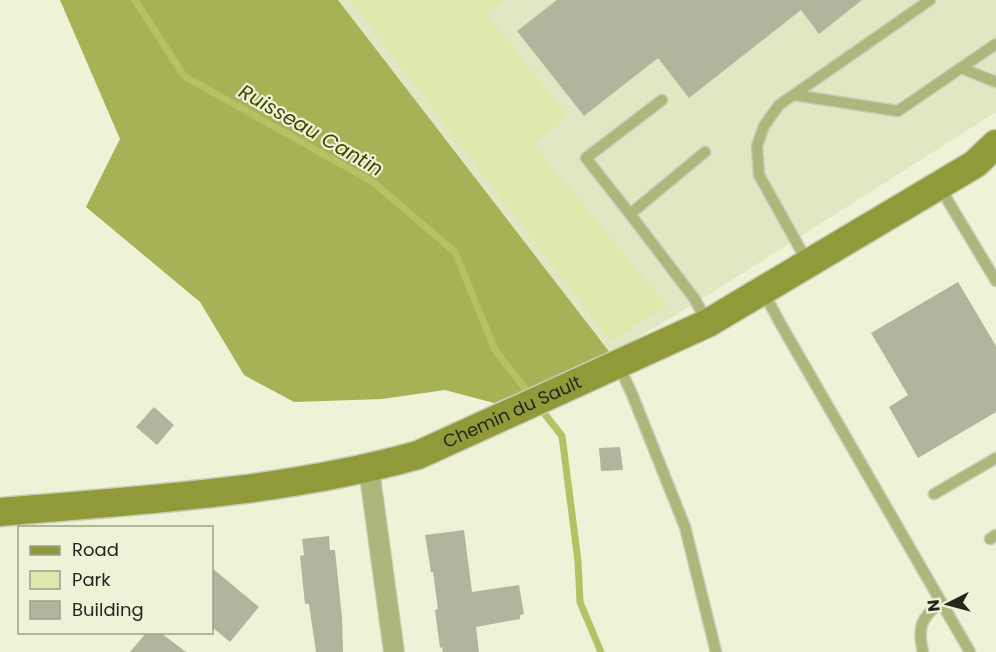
<svg xmlns="http://www.w3.org/2000/svg" width="996" height="652" viewBox="0 0 996 652" font-family="Poppins,sans-serif">
	<style>
		.built { fill: #e1e6c3 }
		.green { fill: #dfe7ad }
		.forest { fill: #a7b155 }
		.lines { fill: none; stroke-linecap: round; stroke-linejoin: round }
		.stream { stroke: #b6c164; stroke-width: 7 }
		.building { fill: #b1b59b }
		.lane-casing { stroke: #cacdb5; stroke-width: 13 }
		.street-casing { stroke: #cacdb5; stroke-width: 22 }
		.secondary-casing { stroke: #cacdb5; stroke-width: 31 }
		.lane { stroke: #afb67b; stroke-width: 10 }
		.street { stroke: #afb67b; stroke-width: 20 }
		.secondary { stroke: #909a39; stroke-width: 28 }
		.labels { text-anchor: middle; stroke-width: 4.5; stroke-linejoin: round; paint-order: stroke }
		.street-label { font-size: 18px; fill: #25271c; stroke: #eef2d7 }
		.water-label { font-size: 20px; font-style: italic; fill: #434800; stroke: #eef2d7 }
	</style>
	<rect width="100%" height="100%" fill="#eef2d7"/>
	<path class="built" d="M338 0H996V112L713 292 611 354Z"/>
	<path class="green" d="M350 0H503L487 14 567 116 534 145 667 306 610 341Z"/>
	<path class="forest" d="M60 0H338L611 354 494 403 445 390 382 399 294 402 244 375 200 302 86 207 120 139Z"/>
	<g class="lines">
		<g class="stream">
			<path d="M135 0 184 76 373 182 455 252 495 350 531 396"/>
			<path d="M540 408 562 436 578 561 580 602 601 652"/>
		</g>
	</g>
	<g class="building">
		<path d="M557 0H862L819 34 801 10 689 98 658 58 584 116 517 31Z"/>
		<path d="M958 282 996 346V412L918 458 889 407 908 395 871 333Z"/>
		<path d="M154 407 174 425 157 445 136 427Z"/>
		<path d="M620 447 623 470 601 471 599 448Z"/>
		<path d="M464 530 472 592 519 585 524 614 520 615V619L476 627 479 652H443L442 647 440 648 435 610 438 609 433 572H431L425 535Z"/>
		<path d="M329 536 330 550H335L342 618 343 652H316L309 604H305L300 556 304 555 302 539Z"/>
		<path d="M212 568 259 607 230 642 212 627Z"/>
		<path d="M146 633H161L186 652H130Z"/>
	</g>
	<g class="lines">
		<defs>
			<g id="lane">
				<path d="M961 68 996 82"/>
				<path d="M794 95 898 111 996 44"/>
				<path d="M705 152 630 214 694 298 708 323"/>
				<path d="M939 186 996 281"/>
				<path d="M630 214 586 158 662 100"/>
				<path d="M808 263 759 175 757 146 764 126 779 105 930 0"/>
				<path d="M763 291 780 323 970 652"/>
				<path d="M619 366 632 394 685 527 716 652"/>
				<path d="M934 494 996 458"/>
				<path d="M990 539 996 535"/>
				<path d="M923 652C917 627 921 618 941 602"/>
			</g>
			<path id="street" d="M369 469 394 652"/>
			<g id="secondary">
				<path id="s1" d="M0 512C140 500 282 493 418 455L708 323 975 164 996 144"/>
			</g>
		</defs>
		<use href="#lane" class="lane-casing"/>
		<use href="#street" class="street-casing"/>
		<use href="#secondary" class="secondary-casing"/>
		<use href="#lane" class="lane"/>
		<use href="#street" class="street"/>
		<use href="#secondary" class="secondary"/>
	</g>
	<g class="labels">
		<g class="street-label">
			<text dy="6" stroke="none"><textPath href="#s1" startOffset="526">Chemin du Sault</textPath></text>
		</g>
		<g class="water-label">
			<text transform="translate(311 130) rotate(30)" y="7">Ruisseau Cantin</text>
		</g>
	</g>
	<rect x="18" y="526" width="195" height="108" fill="#eef2d7" stroke="#9ea18c" stroke-width="1.5"/>
	<rect x="30" y="546" width="30" height="9" fill="#909a39" stroke="#9ea18c" stroke-width="1.5"/>
	<text x="72" y="556" font-size="18" fill="#25271c">Road</text>
	<rect x="30" y="571" width="30" height="18" fill="#dfe7ad" stroke="#9ea18c" stroke-width="1.5"/>
	<text x="72" y="586" font-size="18" fill="#25271c">Park</text>
	<rect x="30" y="601" width="30" height="18" fill="#b1b59b" stroke="#9ea18c" stroke-width="1.5"/>
	<text x="72" y="616" font-size="18" fill="#25271c">Building</text>
	<g transform="translate(948 604) rotate(264)" stroke="#eef2d7" stroke-width="4.5" paint-order="stroke">
	<path d="M0-4.5L10 22L0 15L-10 22Z" fill="#25271c"/>
	<text y="-9" font-size="16" font-weight="bold" text-anchor="middle" fill="#25271c">N</text>
	</g>
</svg>
